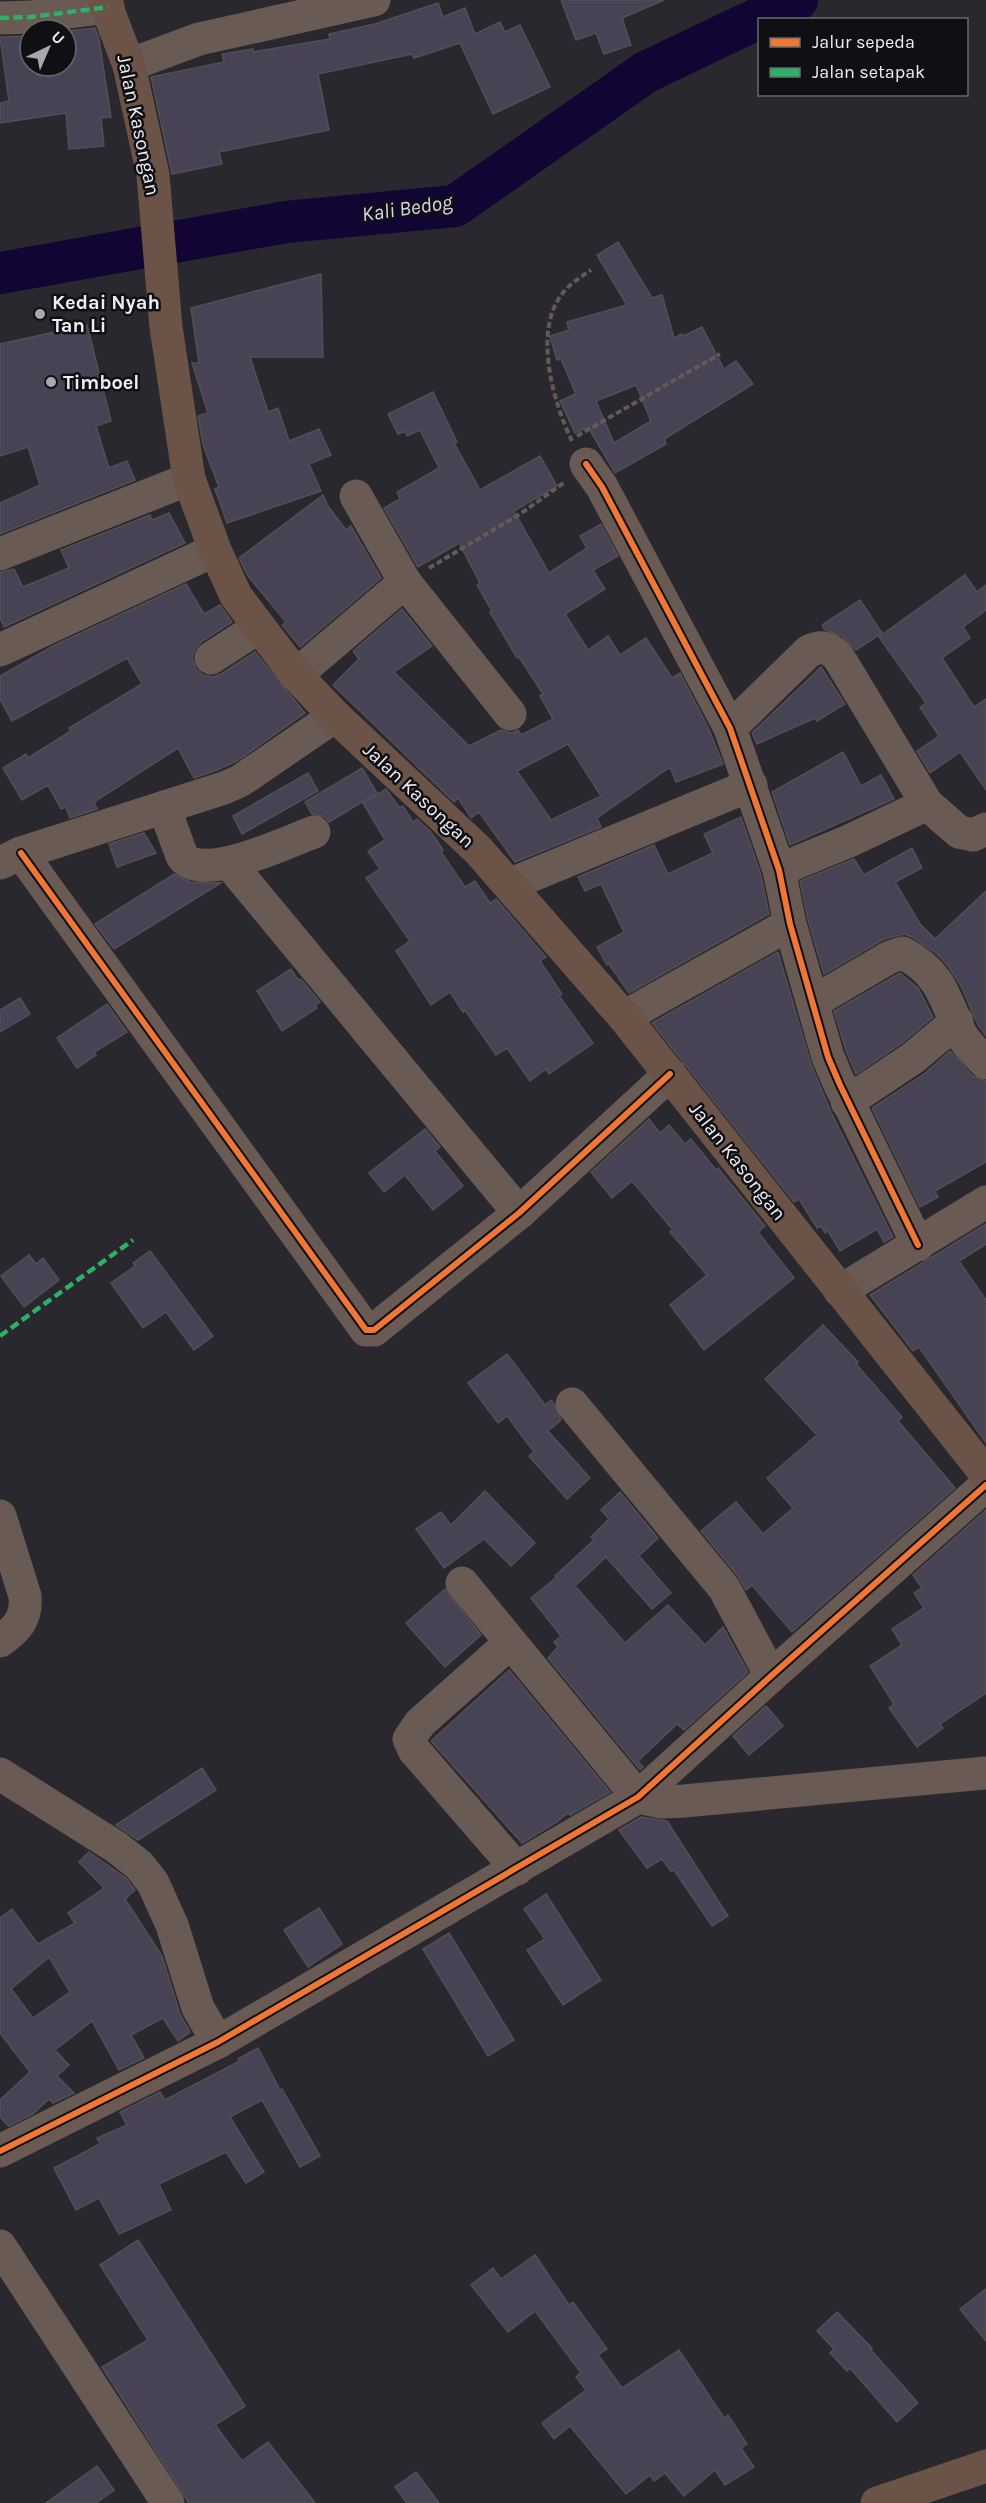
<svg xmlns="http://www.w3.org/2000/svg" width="986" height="2503" viewBox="0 0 986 2503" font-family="Karla,sans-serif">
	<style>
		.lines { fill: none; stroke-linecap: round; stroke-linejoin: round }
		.river { stroke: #120433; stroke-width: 42 }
		.building { fill: #474354; stroke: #505054; stroke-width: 1.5; fill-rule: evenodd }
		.path { stroke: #635a56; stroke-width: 4; stroke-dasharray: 6 3; stroke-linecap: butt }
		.minor { stroke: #695a54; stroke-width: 33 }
		.major { stroke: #6b5447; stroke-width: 33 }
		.quiet { stroke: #2db169; stroke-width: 4.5; stroke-dasharray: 9 4.5; stroke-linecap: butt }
		.cycleway-casing { stroke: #101014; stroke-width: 10 }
		.cycleway { stroke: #f07635; stroke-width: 6 }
		.poi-dot { fill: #a8a8ae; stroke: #101014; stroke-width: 2 }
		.labels { text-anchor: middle; stroke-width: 5; stroke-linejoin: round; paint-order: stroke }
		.street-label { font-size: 20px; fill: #ededf3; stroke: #101014 }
		.poi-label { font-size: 20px; font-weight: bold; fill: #ededf3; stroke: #101014; text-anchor: start }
		.water-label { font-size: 21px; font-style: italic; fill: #d8d6ed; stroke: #101014 }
	</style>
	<rect width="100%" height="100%" fill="#29282e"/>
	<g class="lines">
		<path class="river" d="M0 273 286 222 455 206 646 72 797 0"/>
	</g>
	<g class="building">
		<path d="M561 0H664L622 18 631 45 604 54 596 33 576 40Z"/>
		<path d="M438 3 443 17 465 8 475 34 500 22 505 32 520 25 550 87 493 114 460 43 414 58 412 54 318 74 329 130 219 152 222 164 172 174 151 77 224 62 222 54 253 49V52L330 39 329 34 375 24Z"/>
		<path d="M95 28 99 39 111 117 101 118 104 146 69 149 66 113 0 123V103L9 101 0 37 30 36V66H66V31Z"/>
		<path d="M618 242 652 298 662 295 674 338 682 334 684 336 702 327 724 369 736 361 753 384 664 439 666 444 615 473 588 427 575 433 560 401 576 394 561 359 557 360 550 336 569 330 567 322 627 305 597 255ZM636 385 651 421 614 443 596 401Z"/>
		<path d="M321 274 323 357H250L268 412 278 408 289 441 319 429 331 455 309 464 321 491 227 523 215 489 219 487 203 445 198 416 208 413 192 363H199L191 308Z"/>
		<path d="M87 325 111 421 96 426 109 468 127 461 135 480 0 534V503L40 485 28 447 0 456V344Z"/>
		<path d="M433 392 457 442 454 443 480 490 540 456 557 486 514 511 549 573 587 548 580 536 601 524 618 556 593 570 605 589 565 614 588 650 608 636 620 655 646 638 672 678 680 673 708 727 723 764 676 782 670 767 597 818 601 827 515 862 479 812 471 818 458 798 454 802 333 685 359 659 353 651 402 609 432 646 394 672 469 746 501 730 512 733 518 730 521 735 553 719 540 696 543 694 519 657 517 658 490 612 492 611 477 585 480 583 459 543 418 567 384 508 400 499 397 492 439 468 420 430 407 436 405 431 398 434 388 414ZM568 744 601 796 551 820 517 771Z"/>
		<path d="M323 495 328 506 346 530 351 526 381 578 300 647 282 625 286 622 248 576 239 558Z"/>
		<path d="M169 513 185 543 4 627 0 618V572L14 569 23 587 69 568 61 550 150 515 152 520Z"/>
		<path d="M965 575 977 592 986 585V610L963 627 970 638 942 658 974 707 986 699V790L960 752 930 773 917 751 939 736 920 707 926 703 879 637Z"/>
		<path d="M186 584 204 614 220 605 232 622 201 642 195 649 192 658 196 669 203 675 213 677 221 674 255 652 305 713 237 761 217 770 194 778 178 748 94 802 97 809 70 818 66 807 61 809 48 785 22 800 3 768 26 754 28 758 71 731 69 728 142 684 127 658 12 721 0 699V676L53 646Z"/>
		<path d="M860 600 882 633 856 650 842 636 824 629 822 625Z"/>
		<path d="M821 667 845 704 817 721 815 718 757 744 752 733Z"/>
		<path d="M843 752 861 786 881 775 894 799 790 845 772 792Z"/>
		<path d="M362 768 377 793 329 822 325 817 312 814 305 802Z"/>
		<path d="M308 773 318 791 242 834 233 816Z"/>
		<path d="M386 789 399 807 403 806 413 822 417 819 431 832 443 850 441 852 465 887 475 881 490 903 496 899 546 957 540 961 562 994 559 996 593 1043 549 1074 546 1069 530 1081 507 1048 496 1055 465 1010 463 1012 450 992 431 1005 396 951 410 941 366 878 380 869 368 851 385 840 363 803Z"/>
		<path d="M741 817 761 875 769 914 629 993 609 964 607 965 597 947 624 932 601 884 585 891 578 877 654 845 668 874 713 853 704 834Z"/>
		<path d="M144 833 156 853 117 867 109 844Z"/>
		<path d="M912 848 922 868 895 882 920 924 935 939 986 891V1036L978 1025 961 986 948 966 937 954 912 937 905 934 884 939 824 974 808 920 800 881 854 859 864 875Z"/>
		<path d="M174 874 190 882 221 883 114 949 95 924Z"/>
		<path d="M778 952 811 1064 831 1112 893 1237 884 1242 877 1229 840 1251 828 1231 825 1233 821 1226 817 1228 799 1199 794 1202 652 1023Z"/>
		<path d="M291 969 298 980 301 979 320 1002 315 1005 317 1008 282 1031 257 991Z"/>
		<path d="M900 973 918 988 933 1017 902 1043 856 1074 846 1051 834 1011Z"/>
		<path d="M20 998 30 1014 0 1032V1010Z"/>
		<path d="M107 1004 127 1032 94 1052 96 1055 77 1068 57 1038Z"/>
		<path d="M950 1051 973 1076 986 1081V1162L935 1191 938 1197 920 1207 872 1108 924 1074Z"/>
		<path d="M649 1119 660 1133 669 1125 685 1144 691 1139 716 1170 718 1168 765 1226 758 1232 794 1278 704 1350 670 1305 707 1275 670 1232 673 1230 632 1181 612 1198 591 1172Z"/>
		<path d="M425 1129 440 1147 435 1151 463 1186 433 1210 405 1175 384 1192 369 1173Z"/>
		<path d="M986 1224V1244L959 1261 986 1300V1443L919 1347 913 1351 870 1295Z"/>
		<path d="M150 1251 213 1336 194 1350 166 1312 143 1328 111 1283 135 1266 133 1263Z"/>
		<path d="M29 1255 36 1264 43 1258 59 1280 24 1307 1 1276Z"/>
		<path d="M823 1325 858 1362 856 1364 902 1417 898 1421 955 1488 792 1632 752 1585 746 1590 738 1576 701 1531 736 1502 763 1534 793 1508 767 1478 817 1435 765 1379Z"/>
		<path d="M507 1354 545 1405 551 1400 554 1404 561 1420 548 1431 590 1478 567 1499 529 1456 534 1452 507 1416 498 1423 468 1383Z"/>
		<path d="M485 1491 535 1543 511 1566 484 1539 444 1568 416 1529 441 1512 451 1525Z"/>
		<path d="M620 1492 658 1538 639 1556 671 1593 652 1609 606 1557 575 1586 625 1643 668 1605 705 1645 723 1627 748 1672 684 1730 677 1724 638 1761 643 1767 640 1770 548 1658 558 1647 554 1642 561 1636 531 1598 557 1577 555 1576 594 1540 591 1537 609 1519 601 1510Z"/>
		<path d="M986 1510V1693L940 1724 943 1728 917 1747 889 1708 894 1704 870 1666 902 1645 892 1629 924 1608 914 1593 922 1588 913 1575Z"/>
		<path d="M445 1589 481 1635 445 1667 406 1623Z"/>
		<path d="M509 1670 610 1792 570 1815 568 1813 557 1822 522 1843 431 1741Z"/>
		<path d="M766 1706 783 1726 749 1755 733 1736Z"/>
		<path d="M202 1768 216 1790 138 1840 116 1825Z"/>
		<path d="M641 1817 667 1821 728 1916 712 1926 674 1870 671 1871 662 1859 647 1868 619 1830Z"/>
		<path d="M89 1852 126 1878 135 1890 125 1899 162 1956 180 2014 190 2032 178 2041 163 2018 131 2035 144 2058 119 2070 92 2021 55 2050 69 2065 57 2076 74 2093 53 2103 49 2099 33 2114 9 2126 0 2117V2100L30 2072 0 2033V1918L12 1909 38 1944 75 1923 68 1913 104 1888 79 1862ZM49 1957 70 1992 33 2018 11 1989Z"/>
		<path d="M546 1894 601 1980 563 2005 527 1950 545 1939 524 1909Z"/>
		<path d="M319 1908 342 1944 308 1967 284 1930Z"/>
		<path d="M449 1933 514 2040 488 2056 423 1949Z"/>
		<path d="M258 2048 280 2090 282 2089 320 2156 300 2167 262 2100 230 2117 264 2172 246 2183 226 2152 159 2184 171 2210 119 2234 99 2198 76 2210 54 2168 100 2144 97 2138 127 2125 120 2112 160 2092 165 2100 240 2061 238 2059Z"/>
		<path d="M138 2240 245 2406 215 2425 242 2461 268 2442 315 2503H189L185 2497 102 2367 148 2340 100 2265Z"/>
		<path d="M535 2255 569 2305 573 2302 607 2349 598 2355 622 2388 679 2350 724 2418 728 2415 747 2444 741 2448 754 2467 725 2485 715 2470 684 2496 665 2473 654 2481 650 2475 626 2494 570 2426 554 2439 542 2423 586 2390 576 2377 581 2373 535 2311 508 2332 471 2285 493 2268 501 2279Z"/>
		<path d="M986 2289V2341L960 2309Z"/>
		<path d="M837 2312 872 2348 870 2349 918 2403 897 2422 850 2368 847 2371 830 2353 834 2349 817 2331Z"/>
		<path d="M97 2466 114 2490 96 2503H46Z"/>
		<path d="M416 2472 439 2503H407L395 2487Z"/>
	</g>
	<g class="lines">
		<g class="path">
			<path d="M577 436 720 354"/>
			<path d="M572 441C553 402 533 331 562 294 569 284 581 277 591 270"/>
			<path d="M429 568 520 514 565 482"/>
		</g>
		<g class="minor">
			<path d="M0 18 31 17 108 7"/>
			<path d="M129 65 199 39 374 0"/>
			<path d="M586 464 602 487 730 728 779 870 790 924 828 1057 840 1085 918 1245"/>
			<path d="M356 496 405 582 510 714"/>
			<path d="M0 554 189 479"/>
			<path d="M0 650 215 550"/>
			<path d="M211 658 259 627"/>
			<path d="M296 675 405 582"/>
			<path d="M730 728 809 651C822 645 830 647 839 658L927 804 959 832 973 835 986 829"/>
			<path d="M164 807 182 856C201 884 289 841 314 832"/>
			<path d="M21 853 366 1330H374L379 1326 519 1213 670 1074"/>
			<path d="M0 863 21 853 224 788 240 781 335 716"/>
			<path d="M230 864 519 1213"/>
			<path d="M779 870 849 841 927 804"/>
			<path d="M511 884 751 785"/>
			<path d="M813 1002 890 957 903 953C939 972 944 995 959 1030 964 1042 977 1054 986 1063"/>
			<path d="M624 1017 790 924"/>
			<path d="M847 1102 913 1058 957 1021"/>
			<path d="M840 1291 986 1202"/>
			<path d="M572 1404 724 1588 771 1676"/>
			<path d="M0 1516 25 1596C27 1619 17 1629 0 1641"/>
			<path d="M462 1583 638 1797 662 1802 684 1801 986 1773"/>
			<path d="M510 1643 420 1723 409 1739 414 1750 517 1869"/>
			<path d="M0 1774 116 1847 139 1865 153 1883 172 1925 198 2008 218 2042"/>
			<path d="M0 2151 218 2042 638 1797 771 1676 986 1485"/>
			<path d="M0 2246 168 2503"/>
		</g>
		<g class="major">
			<path d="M104 0 129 65 153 175 166 327 189 479 215 550 236 596 296 675 335 716 478 850 624 1017 986 1474"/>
			<path d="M877 2503 986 2466"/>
		</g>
		<g class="quiet">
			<path d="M0 18 31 17 108 7"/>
			<path d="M0 1336 133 1240"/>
		</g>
		<defs>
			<g id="cycleway">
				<path d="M586 464 602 487 730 728 779 870 790 924 828 1057 840 1085 918 1245"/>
				<path d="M21 853 366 1330H374L379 1326 519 1213 670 1074"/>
				<path d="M0 2151 218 2042 638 1797 771 1676 986 1485"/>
			</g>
		</defs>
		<use href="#cycleway" class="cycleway-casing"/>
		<use href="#cycleway" class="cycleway"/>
	</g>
	<g class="poi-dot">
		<circle cx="40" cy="314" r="6"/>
		<circle cx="51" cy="382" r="6"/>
	</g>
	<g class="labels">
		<g class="street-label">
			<text transform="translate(139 125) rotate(78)" y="7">Jalan Kasongan</text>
			<text transform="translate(419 795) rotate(43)" y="7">Jalan Kasongan</text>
			<text transform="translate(738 1161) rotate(52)" y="7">Jalan Kasongan</text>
		</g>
		<g class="poi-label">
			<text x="52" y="309">Kedai Nyah<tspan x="52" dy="23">Tan Li</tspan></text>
			<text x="63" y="389">Timboel</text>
		</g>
		<g class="water-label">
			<text transform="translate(407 208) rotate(-8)" y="7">Kali Bedog</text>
		</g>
	</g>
	<rect x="758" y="18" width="210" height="78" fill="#101014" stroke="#68686d" stroke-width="1.5"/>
	<rect x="770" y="38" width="30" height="9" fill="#f07635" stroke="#68686d" stroke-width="1.5"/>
	<text x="812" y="48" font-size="18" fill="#ededf3">Jalur sepeda</text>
	<rect x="770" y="68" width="30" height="9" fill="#2db169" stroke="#68686d" stroke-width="1.5"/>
	<text x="812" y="78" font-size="18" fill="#ededf3">Jalan setapak</text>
	<g transform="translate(48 48) rotate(44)"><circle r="28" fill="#101014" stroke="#68686d" stroke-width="1.5"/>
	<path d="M0-4.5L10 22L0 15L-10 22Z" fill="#a8a8ae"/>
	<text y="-9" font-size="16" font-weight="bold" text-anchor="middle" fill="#ededf3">U</text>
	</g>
</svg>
